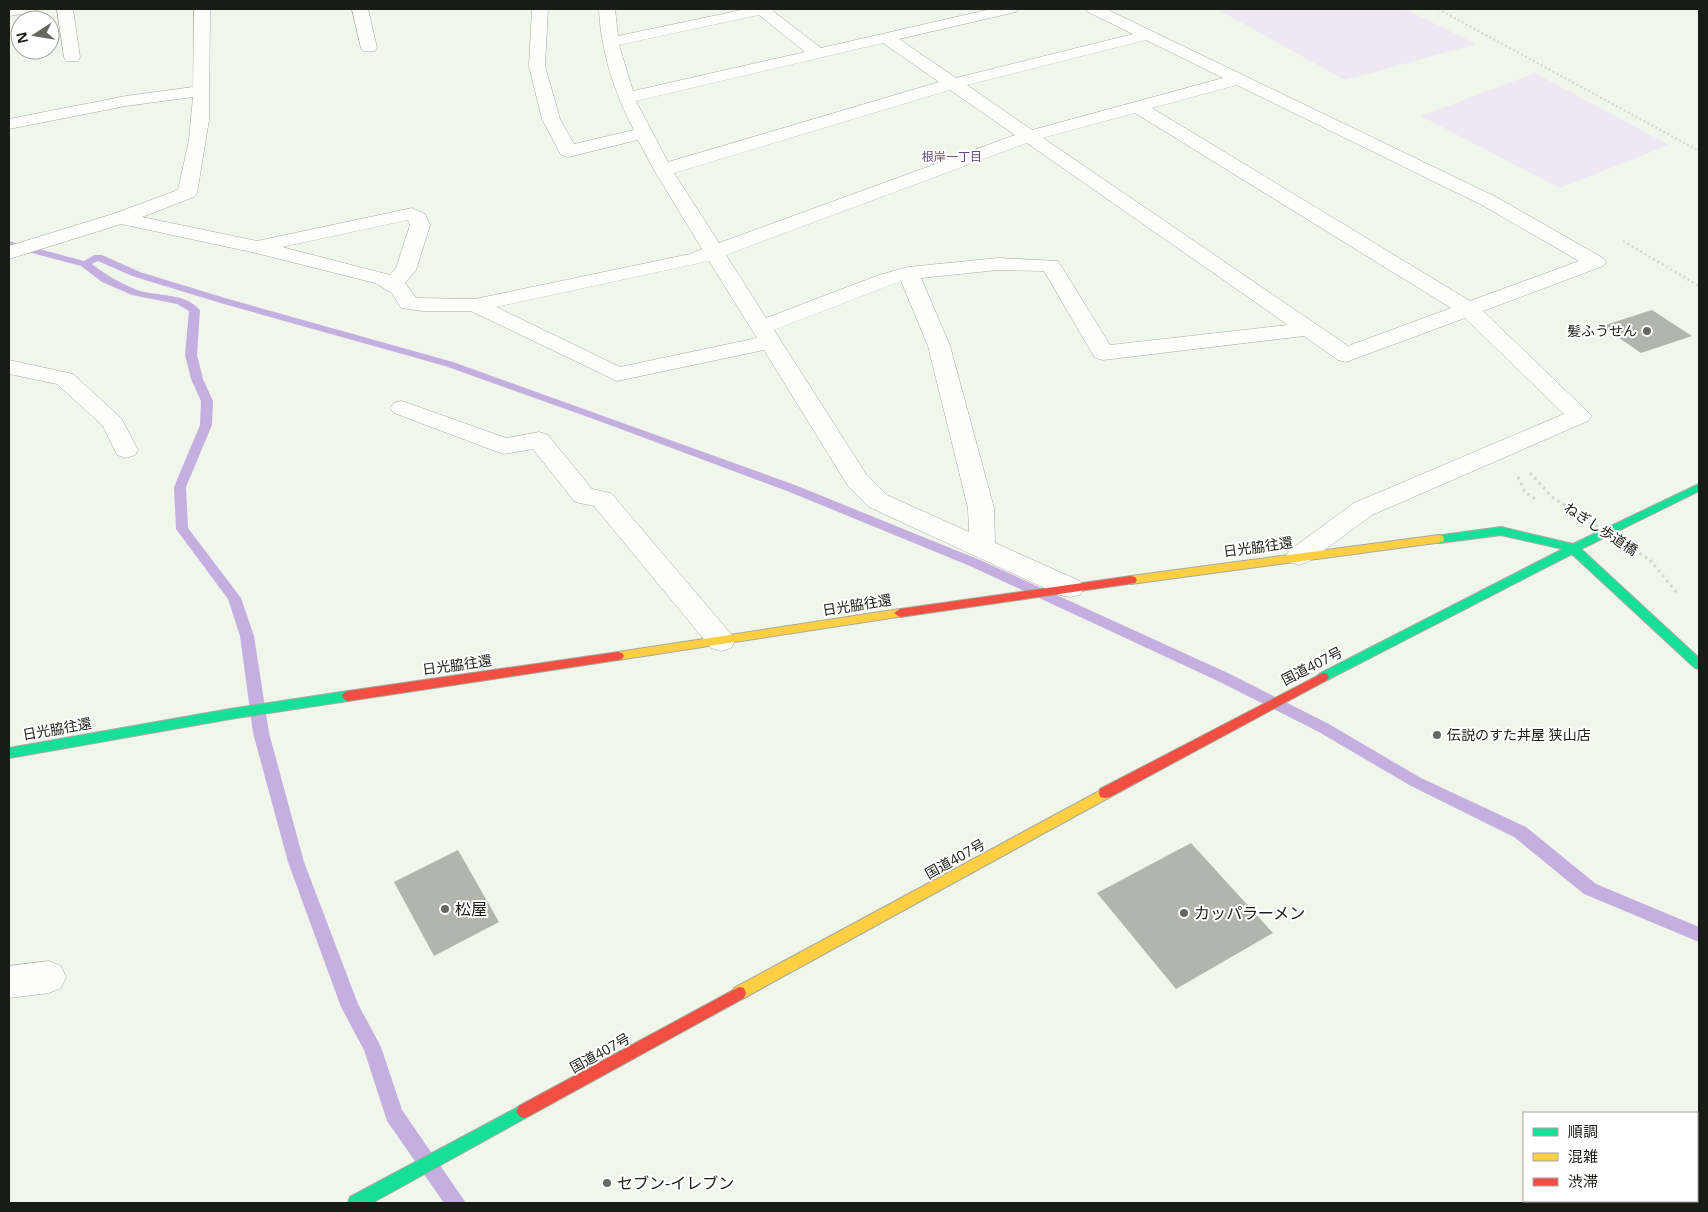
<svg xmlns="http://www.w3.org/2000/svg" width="1708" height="1212" viewBox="0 0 1708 1212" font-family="'Open Sans','Noto Sans JP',sans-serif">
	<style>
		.green { fill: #ede8f3 }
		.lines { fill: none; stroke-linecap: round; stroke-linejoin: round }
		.stream { fill: #c5afe1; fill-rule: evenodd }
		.building { fill: #b1b5ab }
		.street-casing { stroke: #a5aaa0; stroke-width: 1 }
		.fast-casing { stroke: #a5aaa0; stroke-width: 2 }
		.slow-casing { stroke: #a5aaa0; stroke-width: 2 }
		.jam-casing { stroke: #a5aaa0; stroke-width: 2 }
		.path-far2 { stroke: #d2d4d0; stroke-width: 2; stroke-dasharray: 2 2.5; stroke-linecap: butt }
		.path-far1 { stroke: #d2d4d0; stroke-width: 2.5; stroke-dasharray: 2 3; stroke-linecap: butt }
		.path { stroke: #d2d4d0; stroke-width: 3; stroke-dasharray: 2.5 4; stroke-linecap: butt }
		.street { fill: #fdfefc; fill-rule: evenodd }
		.fast { fill: #16e098; fill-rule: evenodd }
		.slow { fill: #ffcf43; fill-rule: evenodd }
		.jam { fill: #f24e42; fill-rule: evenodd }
		.path-bridge { stroke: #d2d4d0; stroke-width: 3; stroke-dasharray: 2.5 4; stroke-linecap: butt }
		.poi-dot { fill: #64685f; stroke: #fff; stroke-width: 2 }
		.labels { text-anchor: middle; stroke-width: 4; stroke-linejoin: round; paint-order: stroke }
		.far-neighbourhood-label { font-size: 12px; fill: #634683; stroke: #fff }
		.poi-label { font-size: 14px; fill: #181c14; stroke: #fff; text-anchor: end }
		.street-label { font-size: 14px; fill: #181c14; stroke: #fff }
		.near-poi-label { font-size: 16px; fill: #181c14; stroke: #fff; text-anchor: start }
	</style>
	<rect width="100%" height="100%" fill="#f0f6e9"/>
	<g class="green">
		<path d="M1217 9H1405L1476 44 1345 80Z"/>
		<path d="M1535 73 1669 145 1560 188 1421 116Z"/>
	</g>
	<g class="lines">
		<path class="stream" d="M9 241 84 261 94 255H102L140 272 225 298 453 362 795 485 980 560 1230 674 1327 723 1421 778 1526 827 1596 884 1699 927V942L1584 894 1514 837 1411 786 1317 731 1220 682 970 566 787 491 599 421 445 366 217 302 132 276 98 261 92 264C106 275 120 283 137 290 158 297 184 292 200 310L197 355 203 379 213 401 212 425 186 487 188 528 241 598 254 636 269 733 304 862 358 1004 381 1047 402 1110 466 1203H444L387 1121 364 1050 341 1007 288 862 253 733 240 636 228 599 176 529 174 487 200 425 201 401 191 379 185 355 189 311 177 304 132 295 102 282 81 266 9 247Z"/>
	</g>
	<g class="building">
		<path d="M1652 310 1692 336 1641 353 1602 326Z"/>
		<path d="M1191 843 1273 933 1176 989 1097 893Z"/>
		<path d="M458 850 499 922 434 956 394 882Z"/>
	</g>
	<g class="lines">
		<defs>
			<g id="street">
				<path d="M9 9H36L34 12 9 16Z"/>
				<path d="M57 9H73L80 57 78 61H66L64 57Z"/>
				<path d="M194 9H210L209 120 197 193 194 197 142 217 257 241 412 208 425 214 430 225 416 270 405 283 416 298 475 299 690 254 702 249 654 170 638 140 568 157 561 155 542 119 529 66 532 9H548L545 66 560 119 574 144 634 130C614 92 601 52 599 9H615L618 36 746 9H775L773 11 821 48 991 9H1018L1016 12 899 39 956 78 1133 34 1088 12 1086 9H1106L1496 197 1603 258 1606 262 1603 266 1483 311 1592 416 1588 421 1372 515 1308 562 1299 565 1290 562 1286 556 1290 550 1354 503 1564 414 1465 318 1346 362 1338 360 1304 336 1103 360 1095 358 1092 353 1044 271 998 270 921 278 950 346 994 508 995 543 1080 581 1084 588 1080 595 1070 597 1060 595 869 507 848 486 764 350 617 381 471 311H423L401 308 392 293 375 283 256 253 121 224 9 259V246L113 214 178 190 189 140 193 97 126 106 9 129V119L126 96 193 87ZM759 15 805 52 633 91 619 45ZM1146 40 1223 78 1032 130 967 85ZM883 43 939 82 668 162 636 101ZM1237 85 1482 205 1579 261 1470 301 1152 108ZM950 90 1015 135 719 243 674 173ZM1135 113 1451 308 1348 346 1043 138ZM1027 143 1288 325 1110 345 1058 261 998 258 908 267 879 275 766 318 726 255ZM408 220 410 225 396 268 390 275 282 247ZM709 261 757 338 620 367 496 307ZM901 281 928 346 968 508 969 532 887 495 866 474 774 330Z"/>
				<path d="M352 9H368L377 48 375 51H363L361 48Z"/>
				<path d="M9 360 73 374 121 418 138 450 135 455 126 458 117 455 103 426 57 384 9 374Z"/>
				<path d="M402 401 506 438 539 432 548 435 592 489 611 493 731 634 735 641 731 648 721 651 711 648 594 506 575 502 533 449 504 454 495 451 394 413 390 408 394 403Z"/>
				<path d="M49 961 61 966 66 977 61 988 49 993 9 998V966Z"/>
			</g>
			<g id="fast">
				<path d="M1699 484V491L1581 549 1699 658V669L1695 668 1572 554 1327 680H1319L1317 677 1319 674 1563 549 1501 535 1439 543 1435 542 1434 539 1435 536 1501 527 1573 544Z"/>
				<path d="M348 691 352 693 354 696 352 699 348 701 230 719 9 758V748L230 709Z"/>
				<path d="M524 1104 529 1106 532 1111 529 1116 372 1203H348L350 1197Z"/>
			</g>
			<g id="slow">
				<path d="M1439 535 1443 536 1444 539 1443 542 1131 584 1125 580 1131 576Z"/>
				<path d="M900 609 904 610 906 613 904 616 618 660 614 659 612 656 614 653 618 652Z"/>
				<path d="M1105 788 1110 789 1111 793 1110 797 744 998 739 999 734 998 732 993 734 988Z"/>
			</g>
			<g id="jam">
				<path d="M1131 576 1135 577 1137 580 1135 583 900 617 894 613 900 609Z"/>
				<path d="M618 652 622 653 624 656 622 659 618 660 348 701 344 699 342 696 344 693 348 691Z"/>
				<path d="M1323 673 1327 674 1329 677 1327 680 1110 797 1105 798 1100 797 1099 793 1100 789Z"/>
				<path d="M739 987 744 988 746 993 744 998 529 1116 524 1118 519 1116 516 1111 519 1106Z"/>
			</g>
		</defs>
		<use href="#street" class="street-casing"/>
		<use href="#fast" class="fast-casing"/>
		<use href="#slow" class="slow-casing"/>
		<use href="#jam" class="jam-casing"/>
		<path class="path-far2" d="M1438 9 1699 151"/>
		<path class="path-far1" d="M1623 241 1699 286"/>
		<g class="path">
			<path d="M1530 473 1552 497"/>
			<path d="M1518 477 1525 492 1535 499"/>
			<path d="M1650 560 1677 593"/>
		</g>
		<use href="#street" class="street"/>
		<use href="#fast" class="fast"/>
		<use href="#slow" class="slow"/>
		<use href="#jam" class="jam"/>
		<path class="path-bridge" d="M1552 497 1650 560"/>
	</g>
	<g class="poi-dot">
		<circle cx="1647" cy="331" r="5"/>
		<circle cx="1437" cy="735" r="5"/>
		<circle cx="445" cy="909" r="5"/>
		<circle cx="1184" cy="913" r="5"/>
		<circle cx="607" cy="1183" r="5"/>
	</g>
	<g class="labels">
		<g class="far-neighbourhood-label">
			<text x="952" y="161">根岸一丁目</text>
		</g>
		<g class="poi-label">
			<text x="1637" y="336">髪ふうせん</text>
			<text x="1447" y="740" text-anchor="start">伝説のすた丼屋 狭山店</text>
		</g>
		<g class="street-label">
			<text transform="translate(1601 529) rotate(33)" y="5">ねぎし歩道橋</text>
			<text transform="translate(1258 547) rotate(-8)" y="5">日光脇往還</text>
			<text transform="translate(857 605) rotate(-9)" y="5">日光脇往還</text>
			<text transform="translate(457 665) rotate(-8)" y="5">日光脇往還</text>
			<text transform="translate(1312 666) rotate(-27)" y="5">国道407号</text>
			<text transform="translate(57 729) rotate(-10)" y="5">日光脇往還</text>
			<text transform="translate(955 859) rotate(-29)" y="5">国道407号</text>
			<text transform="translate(600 1053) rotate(-29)" y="5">国道407号</text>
		</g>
		<g class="near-poi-label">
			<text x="455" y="915">松屋</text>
			<text x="1194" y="919">カッパラーメン</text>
			<text x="617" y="1189">セブン-イレブン</text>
		</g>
	</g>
	<rect width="1708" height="1212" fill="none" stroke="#181c14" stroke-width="20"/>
	<rect x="1523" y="1112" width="175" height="90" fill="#ffffff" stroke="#a3a4a1"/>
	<rect x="1533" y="1128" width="25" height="8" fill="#16e098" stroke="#a3a4a1"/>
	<text x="1568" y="1137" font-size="15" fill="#181c14">順調</text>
	<rect x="1533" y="1153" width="25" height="8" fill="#ffcf43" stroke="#a3a4a1"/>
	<text x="1568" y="1162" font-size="15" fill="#181c14">混雑</text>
	<rect x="1533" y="1178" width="25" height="8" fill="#f24e42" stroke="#a3a4a1"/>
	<text x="1568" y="1187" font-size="15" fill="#181c14">渋滞</text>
	<g transform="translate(35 35) rotate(258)"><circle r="24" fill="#ffffff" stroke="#a3a4a1"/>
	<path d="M0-4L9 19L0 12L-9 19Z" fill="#64685f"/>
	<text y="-8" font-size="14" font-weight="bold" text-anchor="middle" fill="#181c14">N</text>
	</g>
</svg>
